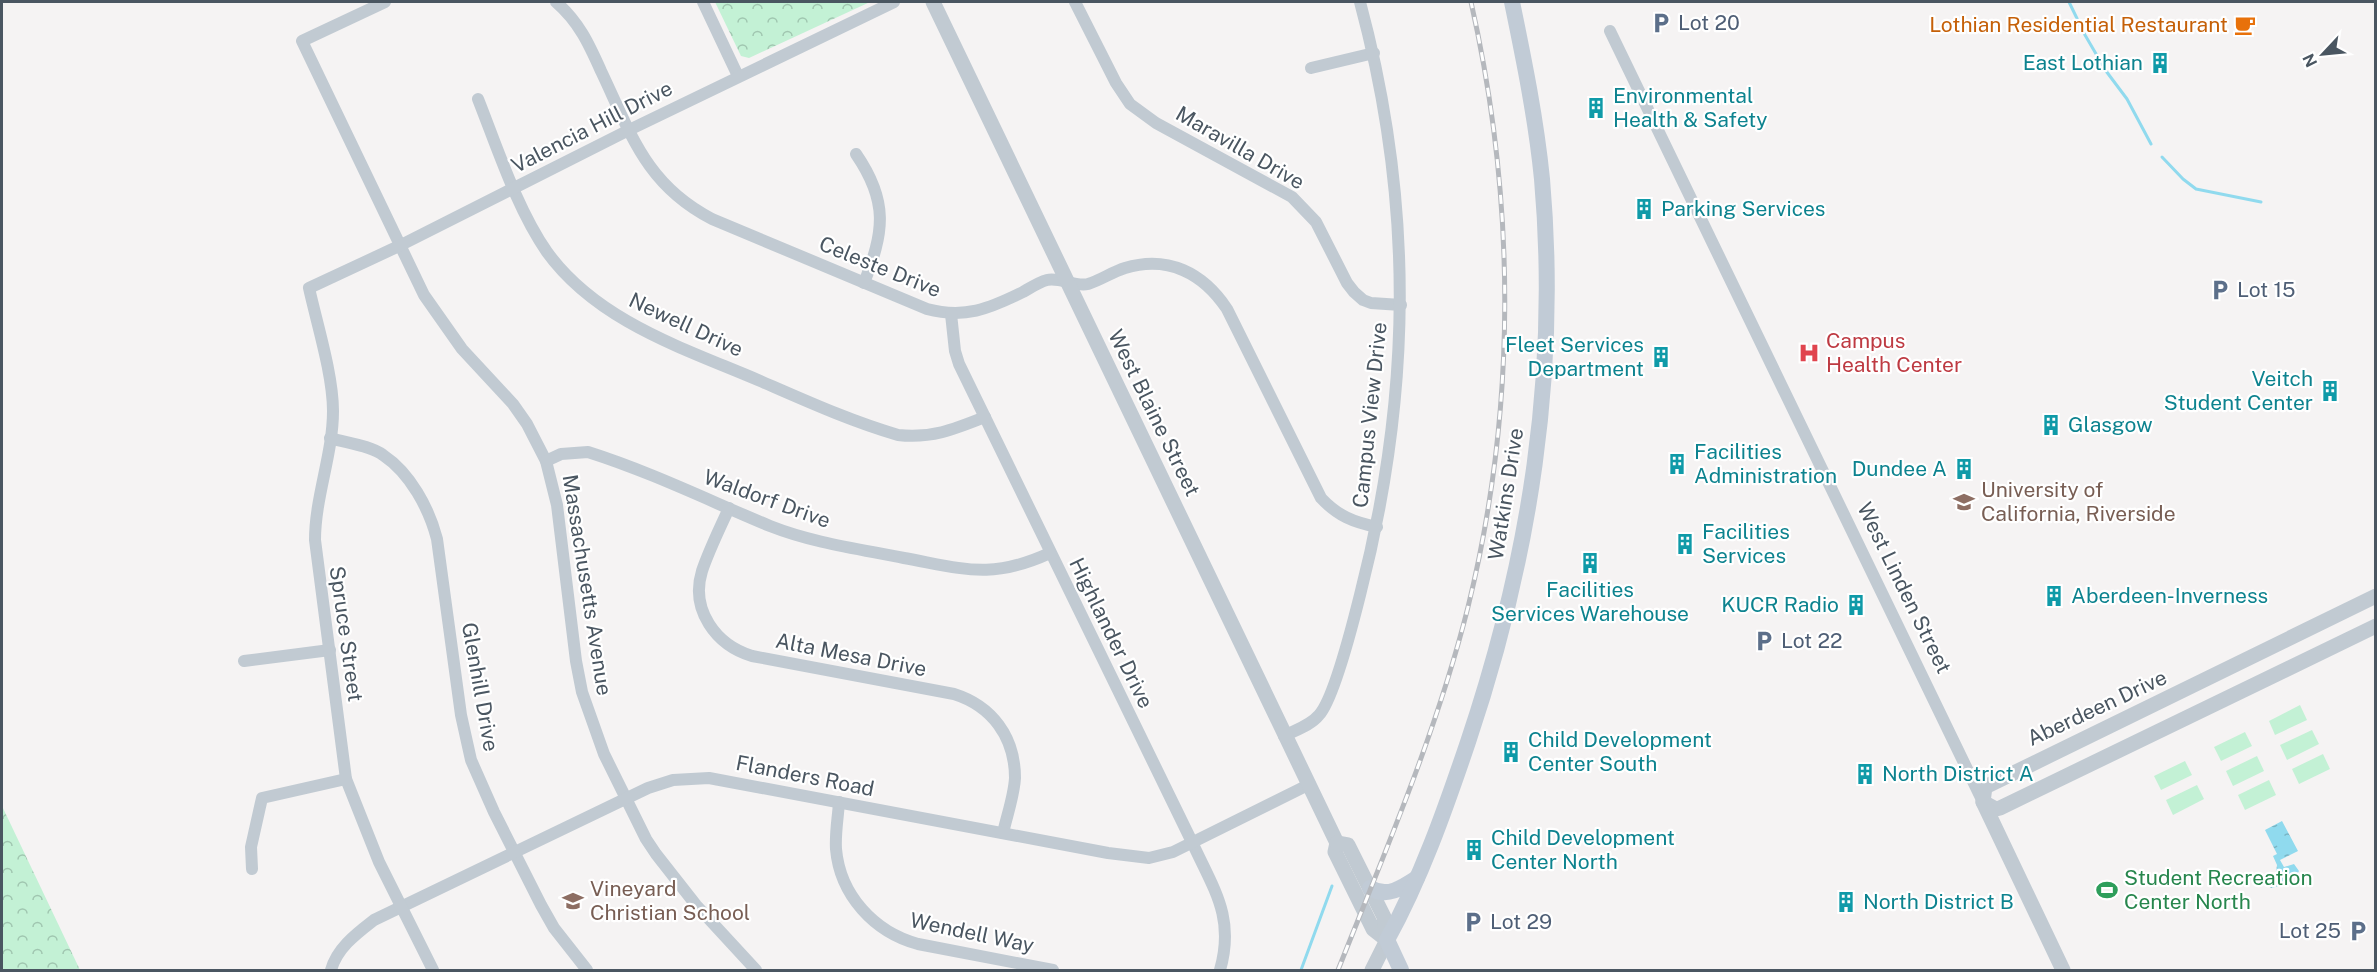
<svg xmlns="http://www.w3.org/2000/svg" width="2377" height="972" viewBox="0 0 2377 972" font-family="'Public Sans',sans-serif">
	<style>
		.grass { fill: #c3f1d5 }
		.park { fill: url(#park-crowns) }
		.water { fill: url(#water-ripples) }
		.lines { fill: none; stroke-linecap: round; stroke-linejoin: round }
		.stream { stroke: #90daee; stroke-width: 3 }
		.minor { stroke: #c1cad2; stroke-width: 12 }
		.tertiary { stroke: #c1cad2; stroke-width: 15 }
		.secondary { stroke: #c1cbd6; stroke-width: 16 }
		.rail-casing { stroke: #b5b8bd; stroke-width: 5 }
		.rail { stroke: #fff; stroke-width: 3; stroke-dasharray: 9; stroke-linecap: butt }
		.labels { text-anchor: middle; stroke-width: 4.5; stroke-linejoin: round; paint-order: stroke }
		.service-label { font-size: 21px; fill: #4e5e75; stroke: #fff; text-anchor: start }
		.food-label { font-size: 21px; fill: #c56008; stroke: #fff; text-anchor: end }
		.culture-label { font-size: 21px; fill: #0d838f; stroke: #fff; text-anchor: start }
		.street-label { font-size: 21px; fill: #4a5661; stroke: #fff }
		.health-label { font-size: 21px; fill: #be3a42; stroke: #fff; text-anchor: start }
		.education-label { font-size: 21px; fill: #785e54; stroke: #fff; text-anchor: start }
		.leisure-label { font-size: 21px; fill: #27864d; stroke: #fff; text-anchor: start }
	</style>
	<defs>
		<pattern id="park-crowns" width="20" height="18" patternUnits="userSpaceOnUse" patternTransform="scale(1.5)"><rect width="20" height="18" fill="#c3f1d5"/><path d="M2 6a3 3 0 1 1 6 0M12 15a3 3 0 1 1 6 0" fill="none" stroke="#a0c6b0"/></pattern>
		<pattern id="water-ripples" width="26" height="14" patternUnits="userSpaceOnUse" patternTransform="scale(1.5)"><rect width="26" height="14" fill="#90daee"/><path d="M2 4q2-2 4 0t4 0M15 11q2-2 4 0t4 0" fill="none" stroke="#78b4c4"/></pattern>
	</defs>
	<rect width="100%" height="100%" fill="#f5f3f3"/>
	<g class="grass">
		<path d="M2300 705 2307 720 2275 735 2269 721Z"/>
		<path d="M2312 730 2319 744 2287 760 2280 745Z"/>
		<path d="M2245 732 2252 746 2221 761 2214 747Z"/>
		<path d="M2323 754 2330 769 2299 784 2292 769Z"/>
		<path d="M2257 756 2264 771 2233 786 2226 771Z"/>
		<path d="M2185 761 2192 775 2161 790 2154 776Z"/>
		<path d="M2269 780 2276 795 2245 810 2238 795Z"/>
		<path d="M2197 785 2204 799 2173 815 2166 800Z"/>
	</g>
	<g class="park">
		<path d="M715 2H870L749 58 741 56Z"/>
		<path d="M2 806 80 970H2Z"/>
	</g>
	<path class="water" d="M2282 821 2298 851 2280 860 2284 867 2294 864 2299 871C2295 880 2281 886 2271 888L2266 881 2267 877 2276 873 2277 865 2273 856 2277 854 2265 830Z"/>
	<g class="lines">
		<g class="stream">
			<path d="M2069 2 2085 35 2106 71 2127 99 2151 144"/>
			<path d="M2162 157 2183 179 2196 189 2261 202"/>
			<path d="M1301 970 1332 886"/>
		</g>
		<g class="minor">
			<path d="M385 2 302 41 424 295 462 349 513 404 527 424 546 461 557 505 576 661 582 692 604 754 646 839 656 854 696 905 756 970"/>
			<path d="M556 2C579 22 589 44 601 71 631 134 646 185 712 219L927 309C964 319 989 309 1023 292 1030 288 1039 282 1047 280 1060 277 1075 287 1088 284 1101 280 1112 272 1125 268 1168 255 1203 273 1227 309L1321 498C1338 516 1353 522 1377 527"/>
			<path d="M703 2 738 76"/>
			<path d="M1075 2 1116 83 1130 104 1156 123 1292 197 1316 222 1347 283 1354 292 1363 300 1371 303 1401 305"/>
			<path d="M1610 31 1983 802"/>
			<path d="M1311 68 1374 53"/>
			<path d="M478 99C497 147 517 209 547 252 597 321 683 348 758 380 804 400 850 421 898 435 931 439 955 429 985 417"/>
			<path d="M856 154C889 202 884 232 864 283"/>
			<path d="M951 314 955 351 959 364 1192 842C1214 890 1235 917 1220 970"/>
			<path d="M330 438C346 443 369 445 383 455 410 473 429 508 437 539L461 715 471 760 494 812 541 905 554 928 587 970"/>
			<path d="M546 461 561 454 588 452C651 472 710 501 770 526 813 543 859 549 904 558 965 569 991 580 1050 553"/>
			<path d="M729 508C720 528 709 550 702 571 690 610 716 645 752 656L954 694C992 706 1015 737 1015 778 1014 796 1007 815 1003 833"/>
			<path d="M244 661 330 650"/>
			<path d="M1284 736C1296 730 1311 725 1319 715 1334 699 1354 619 1360 595 1412 393 1414 203 1360 2"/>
			<path d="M839 802C838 818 835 833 836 849 840 895 874 932 918 944L1053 970"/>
			<path d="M252 869 251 847 262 798 346 779"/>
			<path d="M331 970C337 948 356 934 374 920L648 788 673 780 709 778 1108 853 1149 858 1173 852 1308 785"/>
			<path d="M433 970 379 862 346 779 315 540C315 497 333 454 333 411 333 375 317 324 309 288L399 246 629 130 894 2"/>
		</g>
		<g class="tertiary">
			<path d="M933 2 1337 843 1335 852 1373 929 1387 940"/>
			<path d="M1983 802 1996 809 2000 808 2376 626"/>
			<path d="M1337 843 1348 845 1384 917 1387 940"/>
			<path d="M1372 970 1387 940"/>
			<path d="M2063 970 1983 802 1985 787 2376 596"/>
		</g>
		<g class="secondary">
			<path d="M1370 888C1387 898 1402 888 1417 878"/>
			<path d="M1401 970 1387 940C1421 878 1445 810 1468 742 1530 558 1559 373 1542 179 1536 119 1524 60 1512 2"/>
		</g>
		<defs>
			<path id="rail" d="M1338 970C1385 852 1437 731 1468 607 1517 408 1516 201 1471 2"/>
		</defs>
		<use href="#rail" class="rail-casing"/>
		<use href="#rail" class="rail"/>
	</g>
	<defs>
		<symbol id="parking-bare" viewBox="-9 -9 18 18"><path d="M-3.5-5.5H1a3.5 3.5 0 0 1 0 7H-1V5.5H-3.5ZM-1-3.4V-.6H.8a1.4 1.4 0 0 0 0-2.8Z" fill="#5c6f8a" stroke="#fff" stroke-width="2.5" paint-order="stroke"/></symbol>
		<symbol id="cafe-bare" viewBox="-9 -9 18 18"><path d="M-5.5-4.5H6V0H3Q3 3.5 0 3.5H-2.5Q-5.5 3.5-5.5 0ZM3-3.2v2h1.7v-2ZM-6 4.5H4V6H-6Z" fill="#e8710a" stroke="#fff" stroke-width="2.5" paint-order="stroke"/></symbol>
		<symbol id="building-bare" viewBox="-9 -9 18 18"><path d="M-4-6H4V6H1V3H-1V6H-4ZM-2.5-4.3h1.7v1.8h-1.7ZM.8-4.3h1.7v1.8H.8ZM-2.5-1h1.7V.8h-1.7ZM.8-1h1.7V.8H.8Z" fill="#0f9aa8" stroke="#fff" stroke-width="2.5" paint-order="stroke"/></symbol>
		<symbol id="hospital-bare" viewBox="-9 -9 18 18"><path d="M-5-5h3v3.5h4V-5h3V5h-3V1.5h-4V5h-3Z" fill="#e0444e" stroke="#fff" stroke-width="2.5" paint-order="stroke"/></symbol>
		<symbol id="university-bare" viewBox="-9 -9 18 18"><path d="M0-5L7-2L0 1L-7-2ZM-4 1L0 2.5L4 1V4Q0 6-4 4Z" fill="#8d6e63" stroke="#fff" stroke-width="2.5" paint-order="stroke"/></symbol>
		<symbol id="stadium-bare" viewBox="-9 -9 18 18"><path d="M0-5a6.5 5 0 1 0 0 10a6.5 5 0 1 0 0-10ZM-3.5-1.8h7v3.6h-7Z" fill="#2e9e5b" stroke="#fff" stroke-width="2.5" paint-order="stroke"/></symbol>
		<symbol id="school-bare" viewBox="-9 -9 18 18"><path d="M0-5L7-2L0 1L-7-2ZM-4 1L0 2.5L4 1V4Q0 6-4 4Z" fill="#8d6e63" stroke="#fff" stroke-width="2.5" paint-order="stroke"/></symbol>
	</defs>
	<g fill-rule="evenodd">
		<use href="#parking-bare" x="1646" y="8" width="30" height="30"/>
		<use href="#cafe-bare" x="2230" y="10" width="30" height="30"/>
		<use href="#building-bare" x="2145" y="48" width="30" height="30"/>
		<use href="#building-bare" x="1581" y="93" width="30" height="30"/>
		<use href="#building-bare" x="1629" y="194" width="30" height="30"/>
		<use href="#parking-bare" x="2205" y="275" width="30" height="30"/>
		<use href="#hospital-bare" x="1794" y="338" width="30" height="30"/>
		<use href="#building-bare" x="1646" y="342" width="30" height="30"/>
		<use href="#building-bare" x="2315" y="376" width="30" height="30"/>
		<use href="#building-bare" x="2036" y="410" width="30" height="30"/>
		<use href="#building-bare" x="1662" y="449" width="30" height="30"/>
		<use href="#building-bare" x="1949" y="454" width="30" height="30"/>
		<use href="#university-bare" x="1949" y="487" width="30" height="30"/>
		<use href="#building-bare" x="1670" y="529" width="30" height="30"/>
		<use href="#building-bare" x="1575" y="548" width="30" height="30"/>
		<use href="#building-bare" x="2039" y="581" width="30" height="30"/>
		<use href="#building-bare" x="1841" y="590" width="30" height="30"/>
		<use href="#parking-bare" x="1749" y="626" width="30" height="30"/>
		<use href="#building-bare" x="1496" y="737" width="30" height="30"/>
		<use href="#building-bare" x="1850" y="759" width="30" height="30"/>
		<use href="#building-bare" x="1459" y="835" width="30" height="30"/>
		<use href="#stadium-bare" x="2092" y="875" width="30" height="30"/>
		<use href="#school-bare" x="558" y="886" width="30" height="30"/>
		<use href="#building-bare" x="1831" y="887" width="30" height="30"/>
		<use href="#parking-bare" x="1458" y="907" width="30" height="30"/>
		<use href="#parking-bare" x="2343" y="916" width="30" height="30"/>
	</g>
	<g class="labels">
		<g class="service-label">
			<text x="1678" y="30">Lot 20</text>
			<text x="2237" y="297">Lot 15</text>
			<text x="1781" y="648">Lot 22</text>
			<text x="1490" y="929">Lot 29</text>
			<text x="2341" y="938" text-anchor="end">Lot 25</text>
		</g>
		<g class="food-label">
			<text x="2228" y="32">Lothian Residential Restaurant</text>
		</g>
		<g class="culture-label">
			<text x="2143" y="70" text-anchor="end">East Lothian</text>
			<text x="1613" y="103">Environmental<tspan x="1613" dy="24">Health &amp; Safety</tspan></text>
			<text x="1661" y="216">Parking Services</text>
			<text x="1644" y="352" text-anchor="end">Fleet Services<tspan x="1644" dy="24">Department</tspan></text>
			<text x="2313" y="386" text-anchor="end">Veitch<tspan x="2313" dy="24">Student Center</tspan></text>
			<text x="2068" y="432">Glasgow</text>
			<text x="1694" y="459">Facilities<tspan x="1694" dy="24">Administration</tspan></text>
			<text x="1947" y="476" text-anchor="end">Dundee A</text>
			<text x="1702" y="539">Facilities<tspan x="1702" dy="24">Services</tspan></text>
			<text x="1590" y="597" text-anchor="middle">Facilities<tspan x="1590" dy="24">Services Warehouse</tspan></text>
			<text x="2071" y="603">Aberdeen-Inverness</text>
			<text x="1839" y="612" text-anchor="end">KUCR Radio</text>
			<text x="1528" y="747">Child Development<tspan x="1528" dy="24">Center South</tspan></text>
			<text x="1882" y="781">North District A</text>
			<text x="1491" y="845">Child Development<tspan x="1491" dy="24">Center North</tspan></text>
			<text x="1863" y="909">North District B</text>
		</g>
		<g class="street-label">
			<text transform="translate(592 127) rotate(-27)" y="7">Valencia Hill Drive</text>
			<text transform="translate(1240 148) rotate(30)" y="7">Maravilla Drive</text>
			<text transform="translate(880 267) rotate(22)" y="7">Celeste Drive</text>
			<text transform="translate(686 325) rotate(25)" y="7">Newell Drive</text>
			<text transform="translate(1154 413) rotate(64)" y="7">West Blaine Street</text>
			<text transform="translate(1370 415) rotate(-84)" y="7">Campus View Drive</text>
			<text transform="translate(1506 494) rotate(-81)" y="7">Watkins Drive</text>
			<text transform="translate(767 499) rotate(20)" y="7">Waldorf Drive</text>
			<text transform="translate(587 585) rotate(81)" y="7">Massachusetts Avenue</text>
			<text transform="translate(1904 588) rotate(64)" y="7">West Linden Street</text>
			<text transform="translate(1111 633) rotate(64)" y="7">Highlander Drive</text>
			<text transform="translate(346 634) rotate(82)" y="7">Spruce Street</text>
			<text transform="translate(851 655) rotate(11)" y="7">Alta Mesa Drive</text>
			<text transform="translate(480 687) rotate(80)" y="7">Glenhill Drive</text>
			<text transform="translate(2097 708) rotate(-25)" y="7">Aberdeen Drive</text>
			<text transform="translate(805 776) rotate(11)" y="7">Flanders Road</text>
			<text transform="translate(972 933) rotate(12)" y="7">Wendell Way</text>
		</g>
		<g class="health-label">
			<text x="1826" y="348">Campus<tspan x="1826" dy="24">Health Center</tspan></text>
		</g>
		<g class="education-label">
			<text x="1981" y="497">University of<tspan x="1981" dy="24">California, Riverside</tspan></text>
			<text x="590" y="896">Vineyard<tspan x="590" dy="24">Christian School</tspan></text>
		</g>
		<g class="leisure-label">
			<text x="2124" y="885">Student Recreation<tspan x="2124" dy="24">Center North</tspan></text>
		</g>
	</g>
	<rect width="2377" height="972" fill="none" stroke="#4a5661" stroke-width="6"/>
	<g transform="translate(2323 54) rotate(244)" stroke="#ffffff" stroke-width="4.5" paint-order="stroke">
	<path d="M0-4.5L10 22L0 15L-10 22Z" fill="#4a5661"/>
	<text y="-9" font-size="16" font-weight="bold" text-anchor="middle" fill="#4a5661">N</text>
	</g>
</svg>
